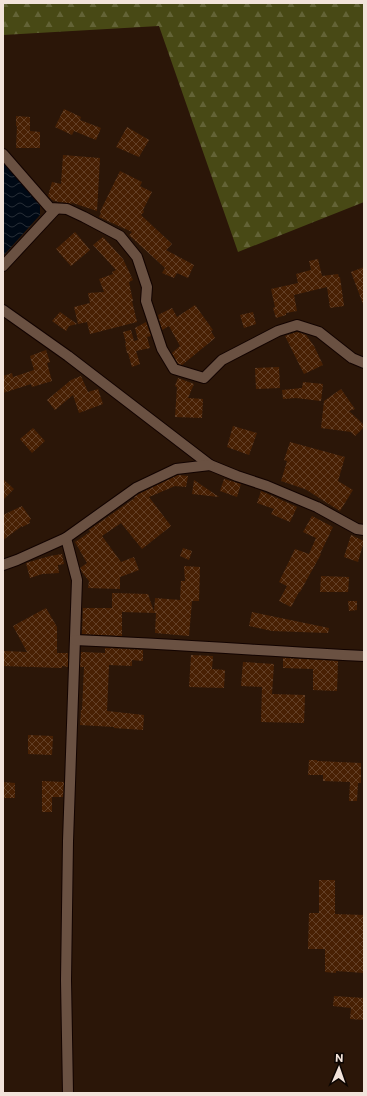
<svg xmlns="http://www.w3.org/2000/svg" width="367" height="1096" viewBox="0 0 367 1096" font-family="Commissioner,sans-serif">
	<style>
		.forest { fill: url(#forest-firs) }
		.water { fill: url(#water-waves) }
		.building { fill: url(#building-cross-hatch) }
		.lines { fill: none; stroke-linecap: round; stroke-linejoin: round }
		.minor-casing { stroke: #120300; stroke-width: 12 }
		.minor { stroke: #6a5142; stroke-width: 10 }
	</style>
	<defs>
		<pattern id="forest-firs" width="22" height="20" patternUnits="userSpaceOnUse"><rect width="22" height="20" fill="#484915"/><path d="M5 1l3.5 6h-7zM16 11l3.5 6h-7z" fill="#636336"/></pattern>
		<pattern id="water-waves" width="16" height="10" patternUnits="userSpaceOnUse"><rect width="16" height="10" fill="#000915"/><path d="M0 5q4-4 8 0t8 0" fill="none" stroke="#262d36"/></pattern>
		<pattern id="building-cross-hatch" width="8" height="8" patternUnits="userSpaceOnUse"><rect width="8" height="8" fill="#482003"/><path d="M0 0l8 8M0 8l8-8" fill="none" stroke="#634027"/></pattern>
	</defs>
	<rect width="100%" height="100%" fill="#2b1608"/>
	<path class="forest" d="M3 3H364V202L238 252 159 26 3 35Z"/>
	<path class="water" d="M3 161 40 204V215L3 256Z"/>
	<g class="building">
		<path d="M64 109 81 117 80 120 101 128 96 140 74 131 72 135 55 127Z"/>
		<path d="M16 116 30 117V131L40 132V148H16L17 126H16Z"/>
		<path d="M127 127 149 140 139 157 116 147Z"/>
		<path d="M63 155 100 158 97 211 70 202 73 205 68 203 59 202 52 200 48 196 52 182 61 184Z"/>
		<path d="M120 171 142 182 140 186 152 192 143 210 144 212 141 215 172 244 166 250 194 265 188 278 177 273 174 278 162 273 165 268 129 235 132 232 99 217 101 213 100 212Z"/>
		<path d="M75 232 90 250 71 266 56 249Z"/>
		<path d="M103 237 123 259 133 280 129 282 133 301H132L137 322 90 334 87 322 78 324 74 307 90 303 88 293 104 292 99 279 113 274 112 272 116 270 93 245Z"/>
		<path d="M318 259 322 276 338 274 339 277H340L344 306 330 308 327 287 294 295 297 311 286 313V315L276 318 273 308 275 307 271 289 298 283 296 274 311 270 309 261Z"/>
		<path d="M364 267V304H363L351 272Z"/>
		<path d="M195 305 213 330 211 331 215 338 182 365 178 364 172 353 180 346 169 326 162 330 158 315 172 308 177 317Z"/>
		<path d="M60 312 77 324 69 326 66 331 52 321Z"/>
		<path d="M253 312 256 324 244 328 240 315Z"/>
		<path d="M146 322 151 336 147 337 150 348 136 351 140 364 132 367 128 353H127L125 343H126L123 332 131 330 134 341 138 340 135 328Z"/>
		<path d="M297 332 306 335 314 346 323 365 304 374 285 336Z"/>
		<path d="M46 350 50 362 47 363 52 381 32 387 31 384 3 393V376L12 373 13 377 34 370 30 356Z"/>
		<path d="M279 367 280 388 256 389 255 368Z"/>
		<path d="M81 376 88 392 98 389 103 404 79 413 73 395 55 410 47 400 71 380Z"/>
		<path d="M178 378 194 384 188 398 203 399 202 418 175 417 177 387 175 386Z"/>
		<path d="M303 382 323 384 321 401 296 398 283 399 282 390 302 388Z"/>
		<path d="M341 389 355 409 349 411 364 425V427L355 436 351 432 321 428 324 401Z"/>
		<path d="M233 426 257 433 249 455 227 447Z"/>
		<path d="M33 428 45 441 32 453 20 439Z"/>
		<path d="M290 442 345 457 338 481 353 490 340 511 305 489 281 481 287 461 284 460Z"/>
		<path d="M178 475 188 476 186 487 175 486 149 497 171 526 142 549 121 523 102 536 121 562 134 557 139 570 120 577V589L88 588 89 581 82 572 80 568 87 563 75 542 90 532 89 530 135 498 134 497 139 494Z"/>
		<path d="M3 479 14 489 3 500Z"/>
		<path d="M224 479 241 484 237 497 220 491Z"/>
		<path d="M194 480 219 497 192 494Z"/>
		<path d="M261 491 297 507 290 522 271 514 274 509 257 503Z"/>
		<path d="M22 506 31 519 29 521 30 523 22 527V526L3 540V515Z"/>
		<path d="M312 516 333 527 320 554H321L300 592H299L291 607 279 601 287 586 279 582 295 549 309 554 316 538 303 532Z"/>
		<path d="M351 535 364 541 358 562 344 557Z"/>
		<path d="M183 548 192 551 189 560 180 556Z"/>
		<path d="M62 554 64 564 58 565 59 573 42 574 30 578 26 563 50 556Z"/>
		<path d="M184 566 200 567 199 601H192L189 636 155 633 156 613 122 612V636L82 634 83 608H112V593L148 594 154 612 155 598 180 600 181 581H185Z"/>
		<path d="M321 576 349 577 348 592H320Z"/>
		<path d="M348 601H357V610L349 611Z"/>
		<path d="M46 608 57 627V653H68V667L62 666V668L3 666V651L27 652 13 626Z"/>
		<path d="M252 612 329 628 328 633 272 631 249 626Z"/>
		<path d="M105 648 143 650V661L132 660V666L109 665 107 711 144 715 143 730 114 728V727L80 725 81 710H82L84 667H80L81 652 105 653Z"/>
		<path d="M191 655 213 656 212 669 225 670 224 688 189 687Z"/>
		<path d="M283 658 338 661 337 691 313 690V669L283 668Z"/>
		<path d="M243 662 274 664 272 694 305 695 304 723 261 722 262 687 241 686Z"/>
		<path d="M28 735 53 736 52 755 28 754Z"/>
		<path d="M309 760H317V761L361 763V783H358L357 801H349L350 782 323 781V775H308Z"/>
		<path d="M42 781 64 782 63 797H52V812H42Z"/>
		<path d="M3 782 15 783V798H3Z"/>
		<path d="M319 880H335V914L364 915V973L336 971V973L325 972V949H308L309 913H319Z"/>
		<path d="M334 996 364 998V1020L350 1019 351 1008 333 1006Z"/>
	</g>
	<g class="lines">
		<defs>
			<g id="minor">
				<path d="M3 154 50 208 67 209 84 217 120 236 137 257 147 287 146 301 162 349 174 369 204 378 222 360 278 331 297 325 319 332 352 358 364 363"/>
				<path d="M3 266 56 209"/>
				<path d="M3 310 68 356 210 465 237 476 267 486 317 507 357 529 364 530"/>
				<path d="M66 538 77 580 68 841 66 980 68 1093"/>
				<path d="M3 565 17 560 66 538 136 488 176 469 210 465"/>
				<path d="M75 640C172 644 268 651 364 656"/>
			</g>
		</defs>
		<use href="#minor" class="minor-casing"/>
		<use href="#minor" class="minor"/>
	</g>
	<rect width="367" height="1096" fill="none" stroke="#f2e3da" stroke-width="8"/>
	<g transform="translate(339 1068) rotate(2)" stroke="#0c0502" stroke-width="3" paint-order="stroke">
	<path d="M0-3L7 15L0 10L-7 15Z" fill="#f2e3da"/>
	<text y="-6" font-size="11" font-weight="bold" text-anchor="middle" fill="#f2e3da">N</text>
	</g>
</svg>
